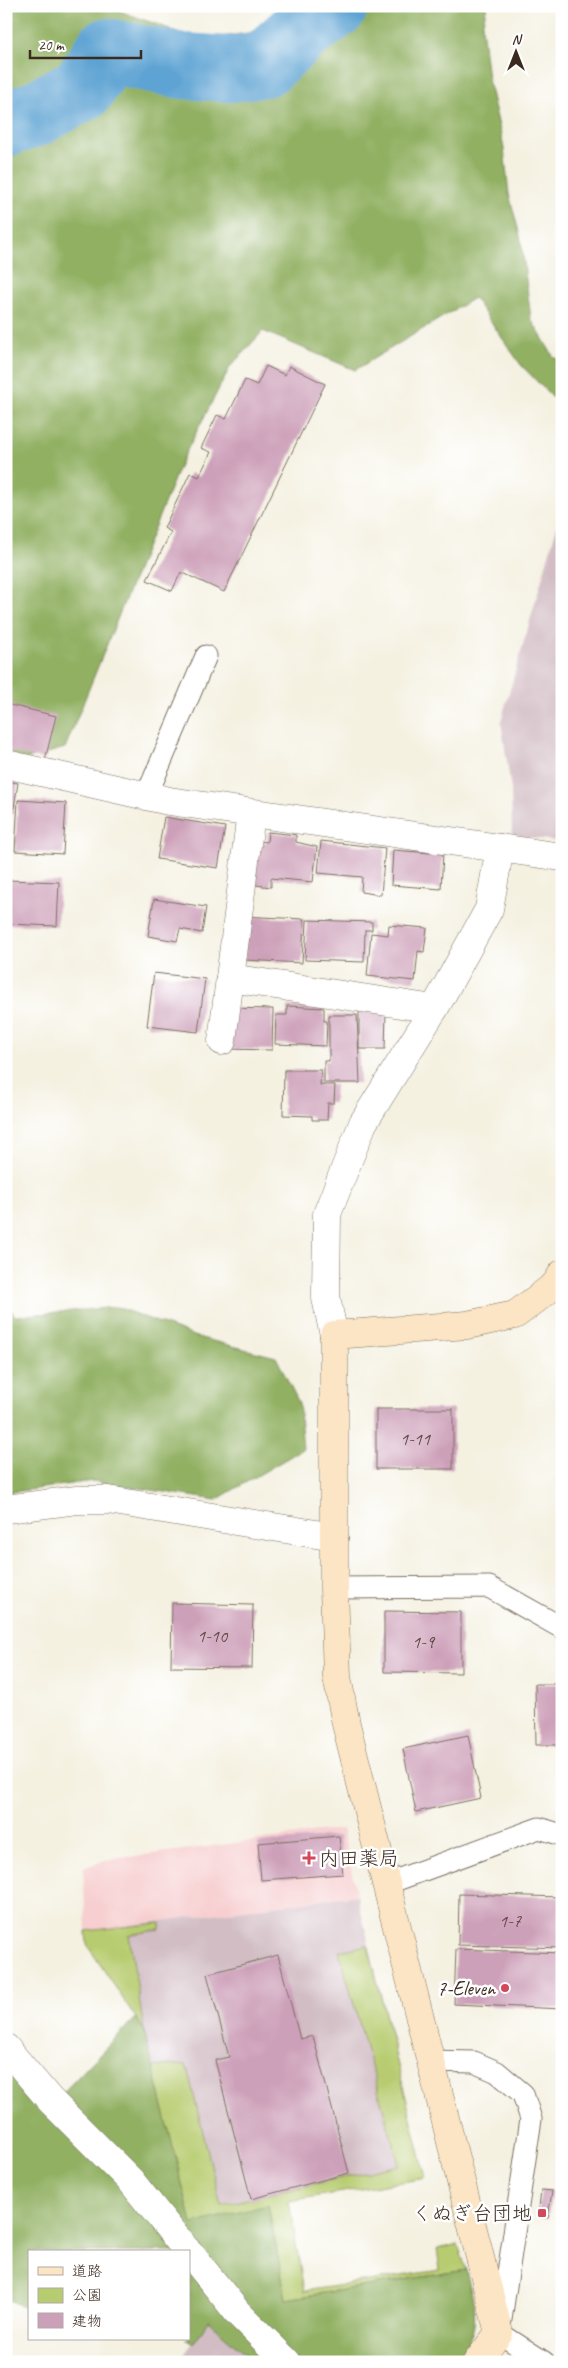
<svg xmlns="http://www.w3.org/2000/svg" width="568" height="2368" viewBox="0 0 568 2368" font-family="Caveat,'Klee One',sans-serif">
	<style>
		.built { fill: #f7cfd0 }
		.industrial { fill: #d2bdc5 }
		.green { fill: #b7cc70; stroke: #797b47 }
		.forest { fill: #91b062; stroke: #666d40 }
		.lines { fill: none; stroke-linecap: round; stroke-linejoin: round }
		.river { stroke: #5da3d3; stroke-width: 66 }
		.building { fill: #cda0b9 }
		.lane-casing { stroke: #7c7062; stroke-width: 23 }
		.street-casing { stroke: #7c7062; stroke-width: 29 }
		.secondary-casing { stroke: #7c7062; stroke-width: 29 }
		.lane { stroke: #fff; stroke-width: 21 }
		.street { stroke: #fff; stroke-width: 28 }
		.secondary { stroke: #fce5c4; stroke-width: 28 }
		.poi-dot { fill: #d1495b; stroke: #fff; stroke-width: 2 }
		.labels { text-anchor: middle; stroke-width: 5; stroke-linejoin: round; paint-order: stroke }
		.number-label { font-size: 18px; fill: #604845 }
		.poi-label { font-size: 20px; fill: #3b2a1e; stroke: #fff; text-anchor: end }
	</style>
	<rect width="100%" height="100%" fill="#fff"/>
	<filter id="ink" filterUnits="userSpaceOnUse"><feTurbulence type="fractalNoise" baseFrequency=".02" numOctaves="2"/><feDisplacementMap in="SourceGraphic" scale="10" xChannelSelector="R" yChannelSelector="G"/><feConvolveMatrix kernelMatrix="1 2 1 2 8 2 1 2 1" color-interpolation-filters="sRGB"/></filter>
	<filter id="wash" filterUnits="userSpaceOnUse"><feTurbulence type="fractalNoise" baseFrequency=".0096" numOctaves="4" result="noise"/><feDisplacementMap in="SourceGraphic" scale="20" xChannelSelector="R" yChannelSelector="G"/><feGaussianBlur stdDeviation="1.12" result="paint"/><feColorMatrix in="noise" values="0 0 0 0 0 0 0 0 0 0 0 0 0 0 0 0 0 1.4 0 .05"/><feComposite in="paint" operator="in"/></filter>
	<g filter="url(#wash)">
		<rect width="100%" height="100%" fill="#f4f1e1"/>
		<path class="built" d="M342 1829 357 1895 86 1931 83 1868 105 1860Z"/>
		<g class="industrial">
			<path d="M562 509V842L512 835 511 789 501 721Z"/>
			<path d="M357 1895 426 2178 289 2200 192 2225 144 2030 87 1945 86 1931Z"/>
			<path d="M208 2321 255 2362H179Z"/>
		</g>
		<g class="green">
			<path d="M160 1923V1929L129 1935 144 2030 87 1945 86 1931Z"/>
			<path d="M368 1945 426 2178 289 2201 304 2291 440 2270 437 2249 458 2244 466 2270 286 2299 268 2206 192 2225 153 2067 186 2064 221 2205 399 2165 339 1951Z"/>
		</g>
		<g class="forest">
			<path d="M6 6H106L200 40 254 32 285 6H487L482 26 488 79 504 148 509 194 521 240 531 319 553 356 562 363V407L521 365 474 298 355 370 263 331 230 367 181 462 65 748 6 765Z"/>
			<path d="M6 1302 15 1316 117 1307 197 1337 276 1357 299 1403 303 1449 216 1500 93 1481 6 1493Z"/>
			<path d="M135 2018 144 2030 192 2224 268 2205 286 2299 466 2270C471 2292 481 2318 469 2340 465 2348 457 2355 452 2362H255L208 2321 193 2344 185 2339H189V2252H29V2310L6 2298V2156L9 2143 6 2138V2060L45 2111Z"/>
		</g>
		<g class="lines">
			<path class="river" d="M6 124 35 114 83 88 107 51 182 66 231 69 264 64 303 29 335 6"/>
		</g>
		<g id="blocks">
			<g class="building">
				<path d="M266 366 285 375 289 366 325 384 224 592 181 572 172 591 147 580 171 532 164 528 190 473 199 477 211 452 201 448 217 415 226 419 245 380 257 385Z"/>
				<path d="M6 704 56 716 45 760 6 751Z"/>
				<path d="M6 781 18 783 13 814 6 813Z"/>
				<path d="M18 800 66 803 63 854 15 851Z"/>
				<path d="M164 817 225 827 218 868 157 859Z"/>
				<path d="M268 832 296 835V842L317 847 313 882 271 878V887L248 884 253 840 267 842Z"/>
				<path d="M321 841 385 848 381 895 361 892 362 877 318 873Z"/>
				<path d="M393 850 443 854 441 889 391 885Z"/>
				<path d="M7 880 59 882 57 926 6 924Z"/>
				<path d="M154 899 206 907 202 933 180 929 177 941 148 936Z"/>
				<path d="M240 916 304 919 302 963 244 960Z"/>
				<path d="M307 920 372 922V930H365L364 962 305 960Z"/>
				<path d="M389 925 427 928 424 952 418 951 415 981 367 976 371 933 388 935Z"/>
				<path d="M154 973 205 979 198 1032 147 1026Z"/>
				<path d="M287 1006 324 1008V1021H327L326 1046 275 1044 276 1015H287Z"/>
				<path d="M227 1008 273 1009 272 1050 226 1049Z"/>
				<path d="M359 1011 386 1012 385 1049H359Z"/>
				<path d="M329 1015H357L360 1083H324V1061H329Z"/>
				<path d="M284 1070H321L320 1085H335L334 1103H328L327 1120H312V1116L283 1115Z"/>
				<rect x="376" y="1409" width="77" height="60"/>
				<path d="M172 1603 253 1605 252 1668 171 1667Z"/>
				<path d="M384 1611 461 1612V1673L384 1672Z"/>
				<path d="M535 1684H562V1745H536Z"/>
				<path d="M468 1735 481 1798 416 1812 403 1749Z"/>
				<path d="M339 1836 343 1874 261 1880 258 1843Z"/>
				<path d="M459 1894 562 1897V1948L458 1945Z"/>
				<path d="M456 1949 562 1953V2009L454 2004Z"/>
				<path d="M278 1955 300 2039 313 2036 349 2173 251 2199 215 2060 229 2057 207 1974Z"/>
				<path d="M541 2190 552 2191 548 2218 538 2217Z"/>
			</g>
		</g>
	</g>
	<g filter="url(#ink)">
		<use href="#blocks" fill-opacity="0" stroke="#7c7062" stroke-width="1"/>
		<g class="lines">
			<defs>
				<g id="lane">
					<path d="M146 797 206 656"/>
					<path d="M334 1588 489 1587 562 1628"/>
					<path d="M386 1884 539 1828 562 1835"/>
					<path d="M430 2061 474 2062 497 2072 523 2094 531 2119 499 2333 544 2362"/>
				</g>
				<g id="street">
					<path d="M6 764 169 801 562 857"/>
					<path d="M230 978 434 1009"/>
					<path d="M222 1041 251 813"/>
					<path d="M334 1335 326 1298 327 1214 363 1123 437 1004 489 909 500 848"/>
					<path d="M6 1509 77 1500H108L334 1537"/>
					<path d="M6 2048 50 2100 131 2181 188 2252"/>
					<path d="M189 2252 238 2313 287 2362"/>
				</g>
				<path id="secondary" d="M477 2362 499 2333C449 2130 396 1927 346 1724L337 1677 334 1588V1335L467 1325 515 1315 555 1285 562 1274"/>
			</defs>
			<use href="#lane" class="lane-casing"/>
			<use href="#street" class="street-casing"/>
			<use href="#secondary" class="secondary-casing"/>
			<use href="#lane" class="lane"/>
			<use href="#street" class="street"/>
			<use href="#secondary" class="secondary"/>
		</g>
	</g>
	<g class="poi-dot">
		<path d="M306.5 1850.5h5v5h5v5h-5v5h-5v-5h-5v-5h5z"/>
		<circle cx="505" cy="1988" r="5"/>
		<rect x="537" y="2208" width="10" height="10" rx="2.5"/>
	</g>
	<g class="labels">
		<g class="number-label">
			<text x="415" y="1445">1-11</text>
			<text x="212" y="1642">1-10</text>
			<text x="423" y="1648">1-9</text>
			<text x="510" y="1927">1-7</text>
		</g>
		<g class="poi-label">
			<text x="319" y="1865" text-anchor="start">内田薬局</text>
			<text x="495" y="1995">7-Eleven</text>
			<text x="532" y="2220">くぬぎ台団地</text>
		</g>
	</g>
	<rect width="568" height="2368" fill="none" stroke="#fff" stroke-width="25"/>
	<rect x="28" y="2250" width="162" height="90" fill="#ffffff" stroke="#b1aaa5"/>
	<rect x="38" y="2267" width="25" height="8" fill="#fce5c4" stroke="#b1aaa5"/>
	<text x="72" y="2276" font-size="15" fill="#3b2a1e">道路</text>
	<rect x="38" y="2288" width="25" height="15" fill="#b7cc70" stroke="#b1aaa5"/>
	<text x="72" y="2300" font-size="15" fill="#3b2a1e">公園</text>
	<rect x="38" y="2313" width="25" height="15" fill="#cda0b9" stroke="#b1aaa5"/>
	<text x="72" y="2326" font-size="15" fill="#3b2a1e">建物</text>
	<g transform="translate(516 52)" stroke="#ffffff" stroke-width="4" paint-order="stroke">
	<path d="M0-4L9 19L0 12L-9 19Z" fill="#3b2a1e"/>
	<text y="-8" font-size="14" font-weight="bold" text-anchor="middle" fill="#3b2a1e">N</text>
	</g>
	<path d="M30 50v8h111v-8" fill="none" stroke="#3b2a1e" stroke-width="2.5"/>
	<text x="38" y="50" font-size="15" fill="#3b2a1e" stroke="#ffffff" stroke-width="4" paint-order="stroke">20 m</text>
</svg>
